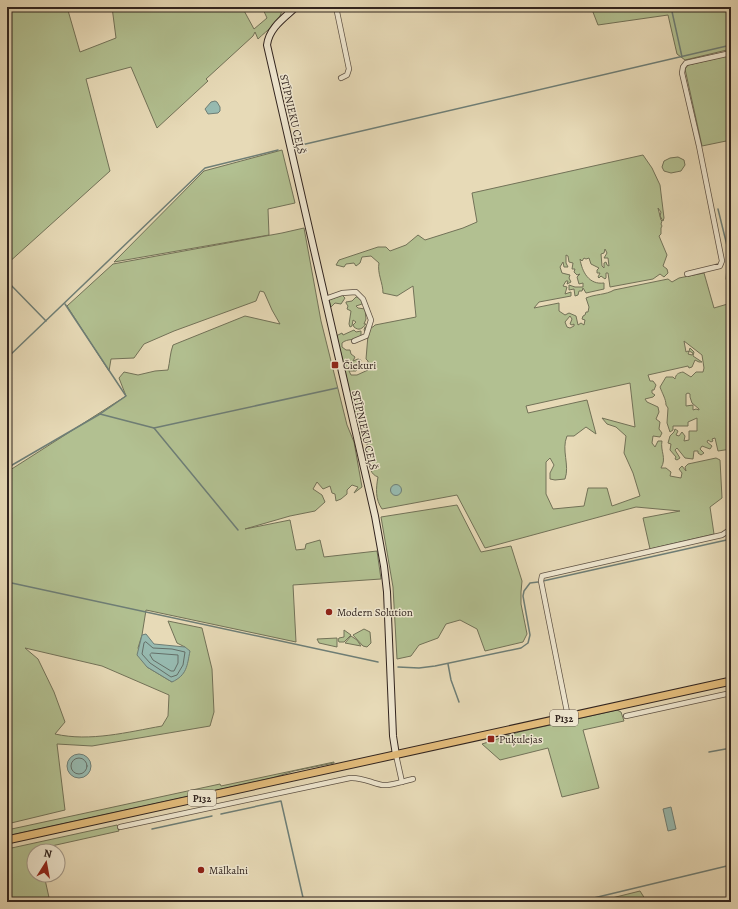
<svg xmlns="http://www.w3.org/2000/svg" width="738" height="909" viewBox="0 0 738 909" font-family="Alegreya,serif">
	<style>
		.green { fill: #b2c091; stroke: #727258; fill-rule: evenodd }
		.water { fill: #97bab0; stroke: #6e7e76 }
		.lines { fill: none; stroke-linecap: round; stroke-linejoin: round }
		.shore { stroke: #646f68; stroke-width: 1 }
		.stream { stroke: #6e7e76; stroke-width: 1.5 }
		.minor-casing { stroke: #5e5245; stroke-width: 6 }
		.secondary-casing { stroke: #31241f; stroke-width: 8 }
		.primary-casing { stroke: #31241f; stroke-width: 9 }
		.minor { stroke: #efe7d0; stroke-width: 4.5 }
		.secondary { stroke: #efe7d0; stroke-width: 6 }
		.primary { stroke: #e4bd7c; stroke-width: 7 }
		.poi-dot { fill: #8f2418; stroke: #efe7d0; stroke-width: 1.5 }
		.labels { text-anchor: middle; stroke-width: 3; stroke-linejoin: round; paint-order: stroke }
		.shield { fill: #efe7d0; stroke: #6a5e54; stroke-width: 1 }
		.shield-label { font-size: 10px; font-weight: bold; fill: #31241f }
		.street-label { font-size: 11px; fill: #31241f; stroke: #efe7d0 }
		.poi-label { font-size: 11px; fill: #31241f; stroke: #efe7d0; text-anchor: start }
	</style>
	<rect width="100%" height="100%" fill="#e7dab7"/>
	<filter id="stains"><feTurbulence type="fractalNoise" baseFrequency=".005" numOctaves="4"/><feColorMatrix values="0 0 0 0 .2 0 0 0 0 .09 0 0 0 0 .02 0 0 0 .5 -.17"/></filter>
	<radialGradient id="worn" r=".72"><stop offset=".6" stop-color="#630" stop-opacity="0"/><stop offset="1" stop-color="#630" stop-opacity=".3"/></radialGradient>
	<g class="green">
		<path d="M7 7H67L80 52 116 38 112 7H242L254 29 267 18 262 7 282 8C282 21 267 30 258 39L255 32 253 36 206 79 208 81 157 128 131 67 86 79 110 171 7 264Z"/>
		<path d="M591 7H731V49L685 60 677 54 668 15 598 25Z"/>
		<path d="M731 55V140L702 146 685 69 688 65Z"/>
		<path d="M282 150 295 203 268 209 269 235 114 262 204 171Z"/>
		<path d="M643 155 652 168 660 185 664 218 663 221 660 216 661 212 658 208 661 220 662 221 661 224 662 226 661 228V234L659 236 667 255 663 266 667 269 668 273 664 277 660 274 653 279 610 287 608 273H606V278L605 279 601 276 599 278 598 277 600 273H597V270L599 268 591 264 589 258 586 259 584 258 582 261 580 259C582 272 589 285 604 283V289L586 293 583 288 582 291H579L578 295 575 296 574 289 569 290V285L575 287H583V283L579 284 577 277 580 274 577 275 574 272 575 269H572L573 263 569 262 568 256 566 255V263L568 267H564L563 262 560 267 562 273 570 275 569 278 571 282 567 284 568 281H566L563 286 567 287 565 294 571 292V296L539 302 534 308 559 303V311L565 315 569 313 576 316 578 325 581 323 584 325 585 320 582 319 583 316 585 315 586 312H588L589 307 586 298C595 294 606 295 614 290L668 279 672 282 679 278 704 273 714 308 731 303V449L718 451 715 438 712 439 713 441 711 442 708 440 707 442 712 446 710 449 702 446 700 449 704 453 701 455 698 453V451H694L693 459 685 458 677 448 675 450 680 458 677 460 675 459 676 457 670 450 671 444 668 443 670 436 674 432 675 429 678 431 676 435 679 436 682 432 685 436 684 441 689 440V431H697V418L688 422V426H673V430L670 432 667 423 668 408 666 405C666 399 662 393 660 387L666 377H673L675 379C676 374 678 373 683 372L691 377 696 372H703L704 368 702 355 684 341 686 352 688 351 689 352 688 354 692 355 693 353 689 351 690 348 694 352 693 356 702 362H699L695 360 692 367 689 368 688 366 648 375 650 381H653L656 385 654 390H652V393L655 395 653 397 645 399 647 402 658 407 659 412 656 419 660 422 659 429 662 433 660 437 653 436 652 443 655 447 658 441H662C660 451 667 458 661 468H666L671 472 670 476 681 478 682 473 679 469 682 466 686 471 685 467 688 464 716 458 720 460 722 498 710 507 714 534 650 549 643 518 680 511 636 507 485 548 457 495 382 509C375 499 376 488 378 477 370 474 370 468 370 460H366L364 450 368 443 365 439 361 440 359 437 342 357 336 336 342 333 343 335 354 330 356 332 361 331V336C356 341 347 338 342 343V347L346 350H350L351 354 355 357 353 361 358 359 361 360 356 371H349L351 375H357L368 370V361L366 359 368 335 364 330 365 327H373L375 325 416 317 413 286 397 296 383 293C383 283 377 273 379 263L371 256 362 257 360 263 356 266 354 263 346 264 344 267 336 265 339 260 378 247H386L390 251 406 245 418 235 425 240 463 228 477 222 472 193ZM605 249 607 253 604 258H608L609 266 607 265 606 262 604 263V268L602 266 601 254 604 253ZM570 316 572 319 570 324 572 325 574 324V326L570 328 567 327 565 322ZM630 383 635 427 602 418 607 424 616 427 626 436 624 453 633 473 640 496 612 506 607 488H588L584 506 553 509 546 494V462L550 458 554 465 550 473V479L555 480 565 479C570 465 561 450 567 436H574L586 427 596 434 587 400 528 413 526 406ZM688 393 690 394V397L692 403 699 409V410L696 409 693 410V405L686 406V394Z"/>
		<path d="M678 157 684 160 685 165 681 171 671 173 664 171 662 167 664 161 670 158Z"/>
		<path d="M304 228 321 321 347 425 354 442 362 487 354 493 358 487 352 485 347 490V494L341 499 336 501 335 494 332 493 330 486 323 489 317 482 313 489 322 495 325 502 315 511 290 516 245 529 290 520 296 550 305 549 306 544 320 540 324 557 377 551 381 579 293 585 296 642 146 610 142 635 138 648 147 667 172 682 185 647 177 643 168 621 202 628 212 669 214 712 210 726 92 746 57 744 65 810 7 824V472L126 396 119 378 124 372 138 375 155 371 168 370C170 361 170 353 173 345L245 316 280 324 272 310 264 292 260 291 256 301 174 331 144 344 134 358 111 359 109 371 67 306 113 264 282 233ZM25 648 102 666 169 695 168 716 162 726C128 732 90 742 55 734L65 722 54 692 38 659Z"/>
		<path d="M731 265V290L730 286 726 279 727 266Z"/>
		<path d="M342 295 345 298 341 304 335 303 331 307 329 300Z"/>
		<path d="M356 297H359L363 301 362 304 356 306 358 308 365 309 366 319 364 324H366C362 329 359 331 354 327L353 325 356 322 353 320 352 326 350 327 349 324 351 311 347 309 348 306 346 303V302L352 301Z"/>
		<path d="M457 505 481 552 511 546 522 581 521 592V604L527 634 523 642 485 651 477 629 460 620 446 624 438 638 419 645 411 656 397 659 393 587 381 517Z"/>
		<path d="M364 629 370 632 371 643 367 647 363 646 353 635Z"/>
		<path d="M344 630 351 635 344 642H339L338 640 339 638 344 637Z"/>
		<path d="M351 636 357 640 361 646 345 643Z"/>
		<path d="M337 638V647L319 643 317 639Z"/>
		<path d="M617 710 621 712 624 721 583 730 599 788 562 797 548 748 500 760 482 744 519 732Z"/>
		<path d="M334 762V763L294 771 272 778 7 836V830L220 784 221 786Z"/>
		<path d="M117 825 119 831 38 849V851H34V875H44L50 902H7V849Z"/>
		<path d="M640 891 647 902H596Z"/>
	</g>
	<g class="water">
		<path d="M215 101 217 102 220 107V111L218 113 208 114 205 109 211 102Z"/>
		<circle cx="396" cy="490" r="5.5"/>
		<path d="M146 634 154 644 185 647 190 651C187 666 187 675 172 682L147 667 137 655 142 635Z"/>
		<circle cx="79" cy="766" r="12"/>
		<path d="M671 807 676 829 668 831 663 809Z"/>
	</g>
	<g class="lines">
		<g class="shore">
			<path d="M146 642 153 648 172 649 185 652 183 665 177 675 171 677 150 663 142 654 144 643Z"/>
			<path d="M152 653 178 655V663L174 671H171L153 660 150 655Z"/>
			<circle cx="79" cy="766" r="8"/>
		</g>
		<g class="stream">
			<path d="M671 7 682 57"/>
			<path d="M297 146 731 45"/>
			<path d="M718 209 730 258"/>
			<path d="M7 281 46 321"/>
			<path d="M7 358 205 168 278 150"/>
			<path d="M100 414 154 428 337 388"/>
			<path d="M154 428 238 530"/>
			<path d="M7 468 100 414 126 396 65 304"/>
			<path d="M543 581 731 539"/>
			<path d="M7 582 378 662"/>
			<path d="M448 664 451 680 459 702"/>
			<path d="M398 667 419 668 435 666 521 648 528 643 530 635 523 596 524 591 530 583 538 582"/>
			<path d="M709 752 731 748"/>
			<path d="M221 814 281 801 304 902"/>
			<path d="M152 829 212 816"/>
			<path d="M577 902 731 865"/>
		</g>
		<defs>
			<g id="minor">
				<path d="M284 7 289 14"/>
				<path d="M336 7 349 69 347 75 341 78"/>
				<path d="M687 274 720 266 722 261 699 146 682 73 683 67 686 63 731 53"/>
				<path d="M325 299 342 293 356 292 363 299 371 320 366 336 354 341"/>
				<path d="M626 716 731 693"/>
				<path d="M568 717 541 581 542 576 722 535 731 529"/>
				<path d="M396 755 402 782"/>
				<path d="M120 827 350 778C362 777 371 783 382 785 392 786 403 781 413 779"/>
			</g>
			<path id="secondary" d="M296 7C284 18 269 28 267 45L375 516 384 566 387 592 393 736 396 755"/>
			<path id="primary" d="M7 840 731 681"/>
		</defs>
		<use href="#minor" class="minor-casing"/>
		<use href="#secondary" class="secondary-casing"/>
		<use href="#primary" class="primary-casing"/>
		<use href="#minor" class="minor"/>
		<use href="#secondary" class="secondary"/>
		<use href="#primary" class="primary"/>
	</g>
	<g class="poi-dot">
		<rect x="331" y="361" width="8" height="8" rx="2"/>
		<circle cx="329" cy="612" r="4"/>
		<rect x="487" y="735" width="8" height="8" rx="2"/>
		<circle cx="201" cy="870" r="4"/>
	</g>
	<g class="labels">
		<g class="shield">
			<rect x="550" y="710" width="28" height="16" rx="3"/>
			<rect x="188" y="790" width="28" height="16" rx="3"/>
		</g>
		<g class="shield-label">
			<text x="564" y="722">P132</text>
			<text x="202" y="802">P132</text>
		</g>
		<g class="street-label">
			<text transform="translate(293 114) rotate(77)" y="4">STĪPNIEKU CEĻŠ</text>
			<text transform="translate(365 430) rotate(77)" y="4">STĪPNIEKU CEĻŠ</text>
		</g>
		<g class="poi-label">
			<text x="343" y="369">Čiekuri</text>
			<text x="337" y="616">Modern Solution</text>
			<text x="499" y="743">Puķulejas</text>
			<text x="209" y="874">Mālkalni</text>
		</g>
	</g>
	<rect width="738" height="909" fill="none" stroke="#e7dab7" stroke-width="24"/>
	<rect x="8" y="8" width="722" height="893" fill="none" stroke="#31241f" stroke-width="2"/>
	<rect x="12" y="12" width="714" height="885" fill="none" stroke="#31241f"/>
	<g transform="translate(46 863) rotate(11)"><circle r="19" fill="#efe7d0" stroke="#a39989"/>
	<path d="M0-3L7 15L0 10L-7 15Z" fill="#8f2418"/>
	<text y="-6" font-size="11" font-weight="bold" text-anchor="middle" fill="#31241f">N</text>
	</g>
	<rect width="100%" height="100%" filter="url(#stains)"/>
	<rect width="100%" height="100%" fill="url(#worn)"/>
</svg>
